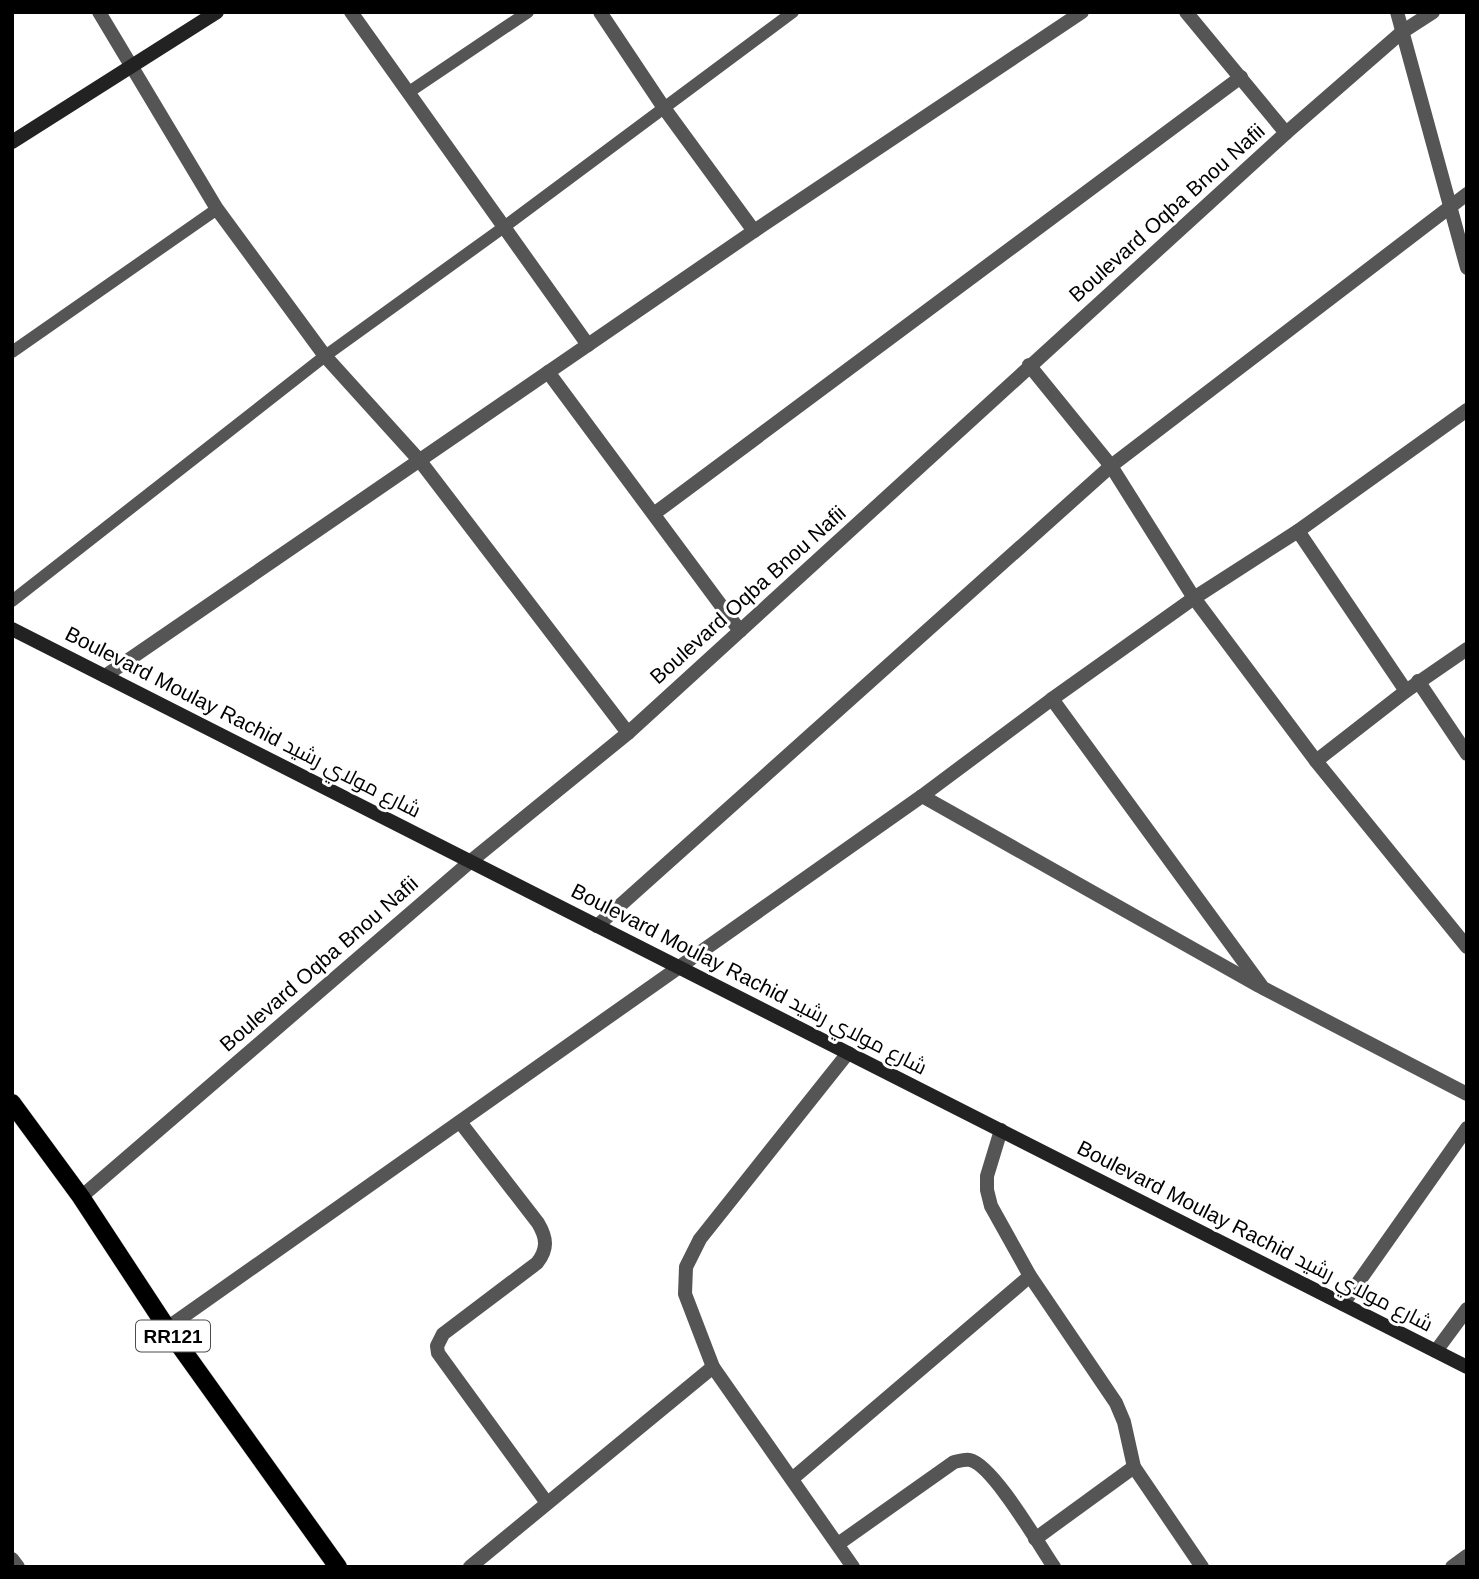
<svg xmlns="http://www.w3.org/2000/svg" width="1479" height="1579" viewBox="0 0 1479 1579" font-family="Arial,Cairo,sans-serif">
	<style>
		.lines { fill: none; stroke-linecap: round; stroke-linejoin: round }
		.primary-casing { stroke: #dbdbdb; stroke-width: 19 }
		.lane { stroke: #555; stroke-width: 12 }
		.street { stroke: #555; stroke-width: 14 }
		.secondary { stroke: #222; stroke-width: 14 }
		.primary { stroke: #000; stroke-width: 18 }
		.labels { text-anchor: middle; stroke-width: 6; stroke-linejoin: round; paint-order: stroke }
		.shield { fill: #fff; stroke: #4c4c4c; stroke-width: 2 }
		.shield-label { font-size: 19px; font-weight: bold; fill: #000 }
		.street-label { font-size: 21px; fill: #000; stroke: #fff }
	</style>
	<rect width="100%" height="100%" fill="#fff"/>
	<g class="lines">
		<defs>
			<path id="primary" d="M12 1103 81 1197 167 1328 338 1567"/>
		</defs>
		<use href="#primary" class="primary-casing"/>
		<g class="lane">
			<path d="M409 92 528 12"/>
			<path d="M12 352 217 209"/>
			<path d="M12 601 325 356 504 227 793 12"/>
		</g>
		<g class="street">
			<path d="M99 12 217 209 325 356 420 461 628 733"/>
			<path d="M351 12 588 345"/>
			<path d="M600 12 664 108 754 231"/>
			<path d="M1186 12 1286 133"/>
			<path d="M1397 12 1467 268"/>
			<path d="M1029 365 1111 466 1194 598 1316 761 1467 947"/>
			<path d="M548 372 740 631"/>
			<path d="M655 513 1241 77"/>
			<path d="M1298 531 1406 691"/>
			<path d="M105 676 754 231 1082 12"/>
			<path d="M1418 681 1467 754"/>
			<path d="M1052 699 1263 988 1467 1094"/>
			<path d="M1316 761 1406 691 1467 649"/>
			<path d="M922 796 1259 986"/>
			<path d="M597 926 1111 466 1467 194"/>
			<path d="M848 1053 700 1239 686 1267 685 1294 713 1367 853 1567"/>
			<path d="M460 1122 538 1223C547 1238 548 1249 537 1263L443 1334 437 1346 438 1353 547 1503"/>
			<path d="M1001 1130 987 1176V1190L991 1206 1030 1276 1116 1403 1124 1422 1134 1467 1202 1567"/>
			<path d="M81 1197 471 861 628 733 1286 133 1402 32 1433 12"/>
			<path d="M1343 1304 1467 1128"/>
			<path d="M167 1328 922 796 1052 699 1194 598 1298 531 1467 410"/>
			<path d="M1436 1351 1467 1309"/>
			<path d="M792 1479 1030 1276"/>
			<path d="M1035 1539 1134 1467"/>
			<path d="M838 1544 954 1462C959 1461 965 1459 970 1460 993 1465 1039 1545 1054 1567"/>
			<path d="M12 1559 18 1567"/>
			<path d="M470 1567 713 1367"/>
			<path d="M1452 1567 1467 1556"/>
		</g>
		<g class="secondary">
			<path d="M12 142 217 12"/>
			<path d="M12 629 1467 1367"/>
		</g>
		<use href="#primary" class="primary"/>
	</g>
	<g class="labels">
		<rect class="shield" x="136" y="1320.5" width="74" height="31" rx="5"/>
		<g class="shield-label">
			<text x="173" y="1343">RR121</text>
		</g>
		<g class="street-label">
			<text transform="translate(1167 213) rotate(-42)" y="7">Boulevard Oqba Bnou Nafii</text>
			<text transform="translate(748 595) rotate(-42)" y="7">Boulevard Oqba Bnou Nafii</text>
			<text transform="translate(243 722) rotate(27)" y="7">Boulevard Moulay Rachid شارع مولاي رشيد</text>
			<text transform="translate(319 964) rotate(-41)" y="7">Boulevard Oqba Bnou Nafii</text>
			<text transform="translate(749 979) rotate(27)" y="7">Boulevard Moulay Rachid شارع مولاي رشيد</text>
			<text transform="translate(1255 1236) rotate(27)" y="7">Boulevard Moulay Rachid شارع مولاي رشيد</text>
		</g>
	</g>
	<rect width="1479" height="1579" fill="none" stroke="#000000" stroke-width="28"/>
</svg>
